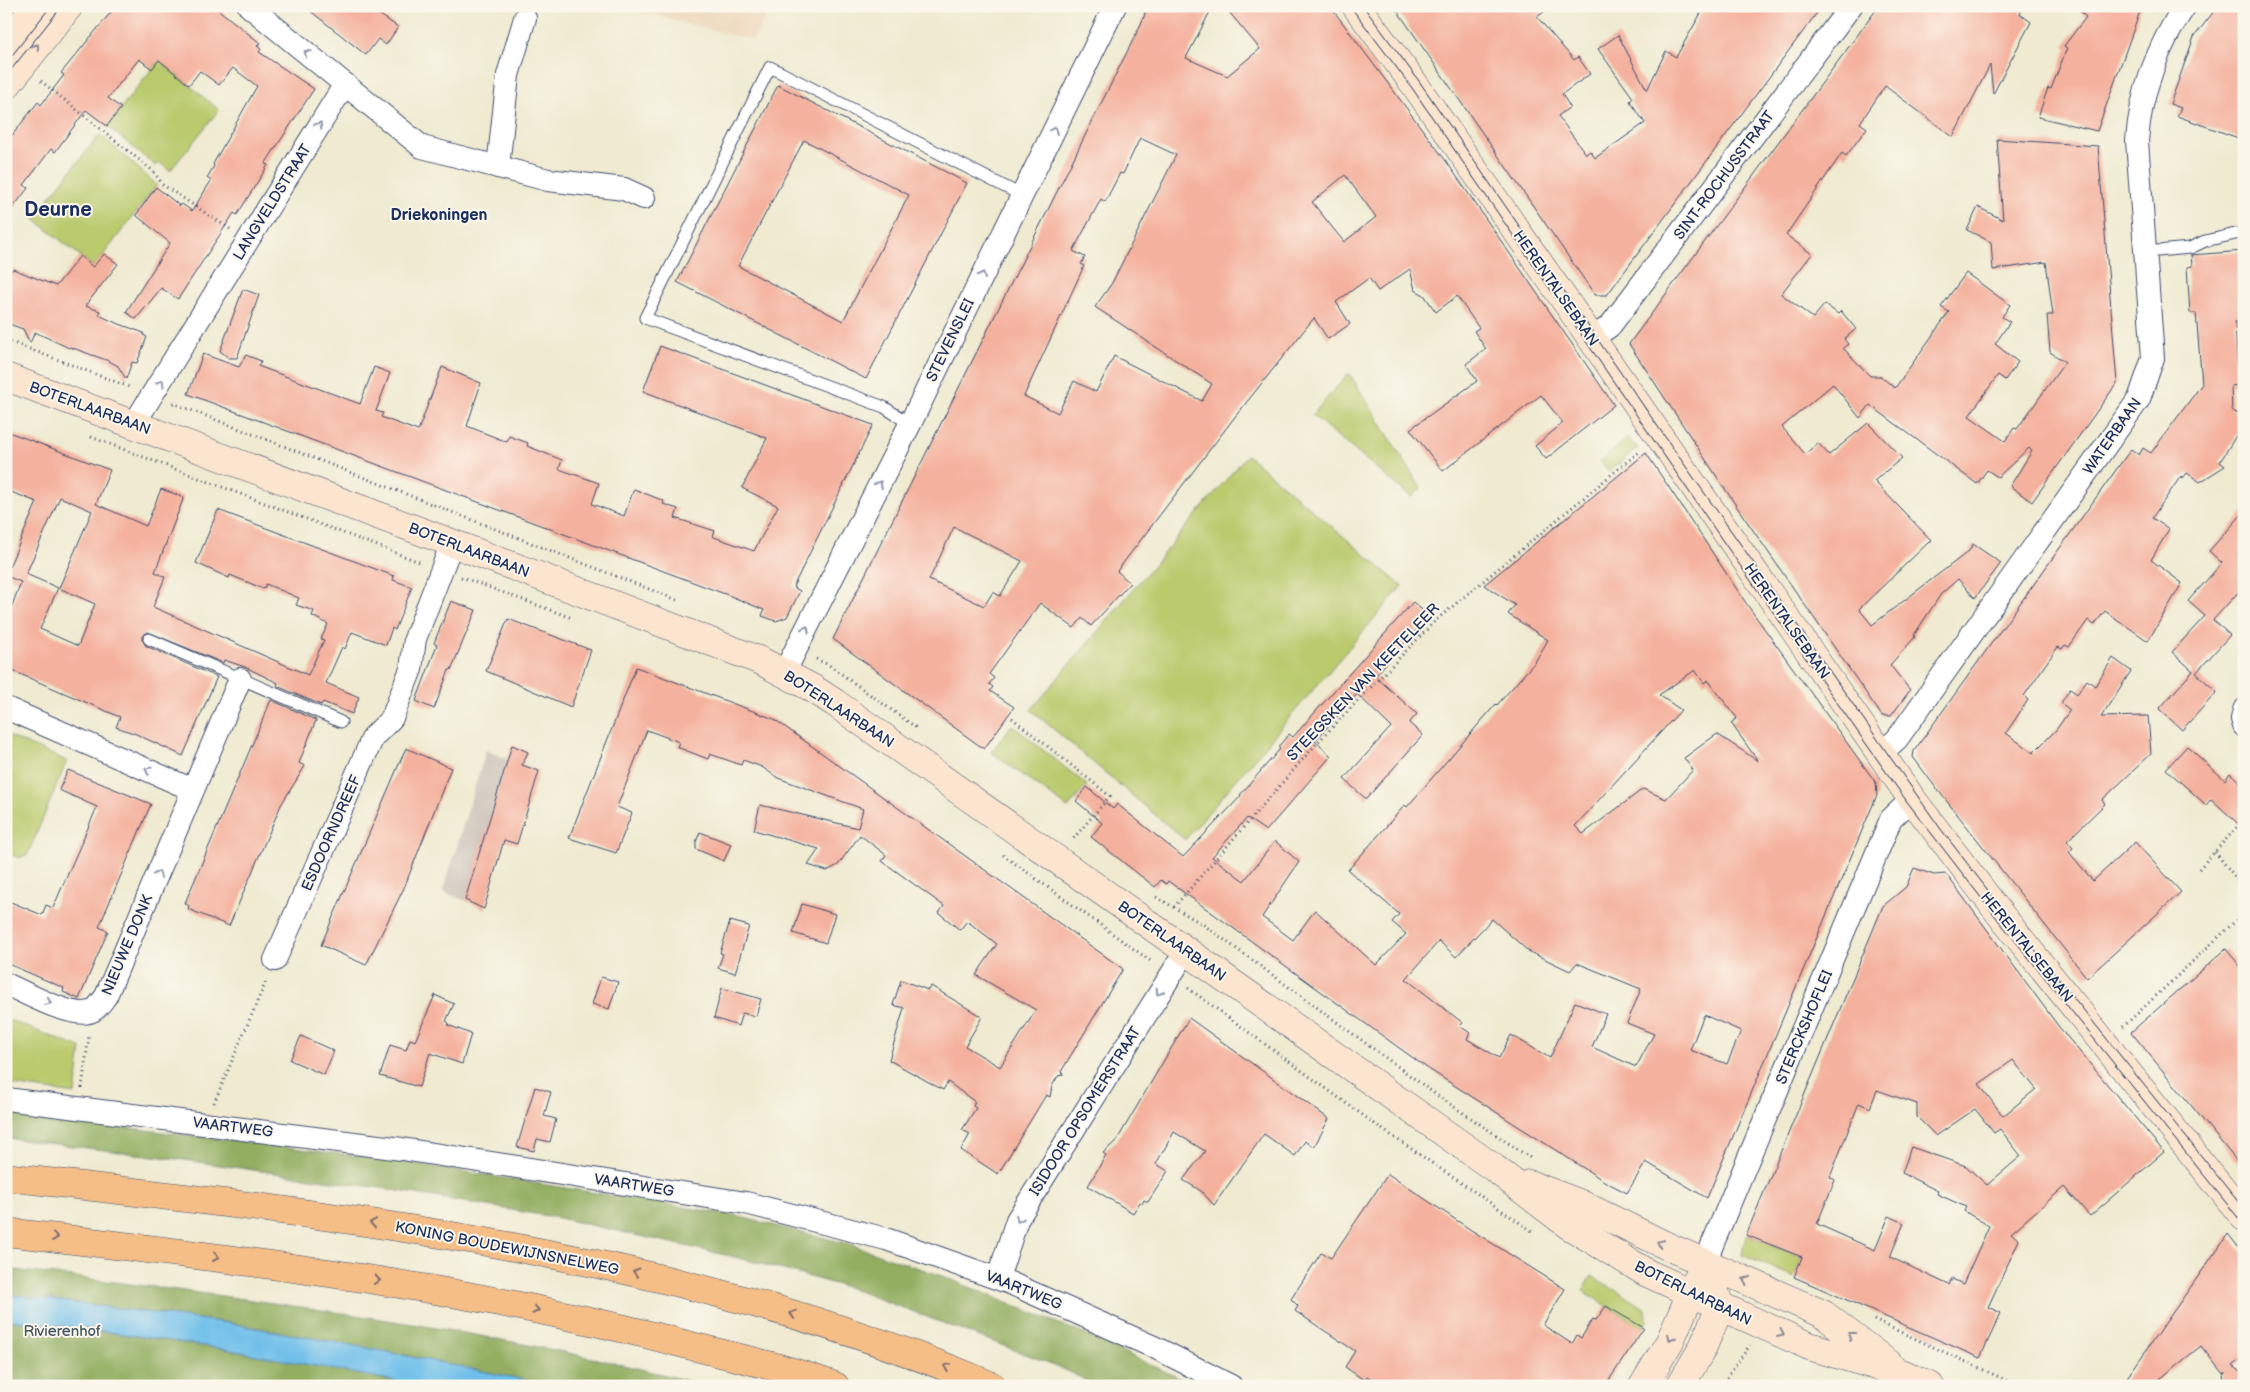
<svg xmlns="http://www.w3.org/2000/svg" width="2250" height="1392" viewBox="0 0 2250 1392" font-family="'Balsamiq Sans',sans-serif">
	<style>
		.built { fill: #edd7bb }
		.industrial { fill: #ccc2b9 }
		.green { fill: #baca6d; stroke: #6a7c66 }
		.forest { fill: #93ae60; stroke: #576e5f }
		.water { fill: #6fbfea; stroke: #4577a4 }
		.building { fill: #f4b19d; fill-rule: evenodd }
		.lines { fill: none; stroke-linecap: round; stroke-linejoin: round }
		.lane-casing { stroke: #3b4b6f; stroke-width: 13 }
		.street-casing { stroke: #3b4b6f; stroke-width: 24 }
		.secondary-casing { stroke: #3b4b6f; stroke-width: 29 }
		.highway-casing { stroke: #3b4b6f; stroke-width: 29 }
		.path { stroke: #3b4b6f; stroke-width: 3; stroke-dasharray: 1 4; stroke-linecap: butt }
		.lane { stroke: #fff; stroke-width: 11 }
		.street { stroke: #fff; stroke-width: 22 }
		.secondary { stroke: #fbe5cf; stroke-width: 28 }
		.highway { stroke: #f6be87; stroke-width: 28 }
		.tram { stroke: #1b2f5e; stroke-width: 1 }
		.oneway { stroke: #8b8a96 }
		.oneway2 { stroke: #8d97ae }
		.oneway3 { stroke: #7e6f70 }
		.labels { text-anchor: middle; stroke-width: 4; stroke-linejoin: round; paint-order: stroke }
		.street-label { font-size: 15px; fill: #1b2f5e; stroke: #fbf7ec }
		.park-label { font-size: 15px; fill: #435662; stroke: #fbf7ec }
		.neighbourhood-label { font-size: 16px; font-weight: bold; fill: #1b2f5e; stroke: #fbf7ec }
		.district-label { font-size: 20px; font-weight: bold; fill: #1b2f5e; stroke: #fbf7ec }
	</style>
	<rect width="100%" height="100%" fill="#fbf7ec"/>
	<filter id="ink" filterUnits="userSpaceOnUse"><feTurbulence type="fractalNoise" baseFrequency=".02" numOctaves="2"/><feDisplacementMap in="SourceGraphic" scale="10" xChannelSelector="R" yChannelSelector="G"/><feConvolveMatrix kernelMatrix="1 2 1 2 8 2 1 2 1" color-interpolation-filters="sRGB"/></filter>
	<filter id="wash" filterUnits="userSpaceOnUse"><feTurbulence type="fractalNoise" baseFrequency=".0096" numOctaves="4" result="noise"/><feDisplacementMap in="SourceGraphic" scale="20" xChannelSelector="R" yChannelSelector="G"/><feGaussianBlur stdDeviation="1.12" result="paint"/><feColorMatrix in="noise" values="0 0 0 0 0 0 0 0 0 0 0 0 0 0 0 0 0 1.4 0 .05"/><feComposite in="paint" operator="in"/></filter>
	<g filter="url(#wash)">
		<rect width="100%" height="100%" fill="#efead0"/>
		<path class="built" d="M617 6H772L753 40Z"/>
		<path class="industrial" d="M486 750 526 767 484 908 443 892Z"/>
		<g class="green">
			<path d="M159 60 219 110 170 171 160 163 156 166 107 126Z"/>
			<path d="M100 134 157 185 94 267 33 218Z"/>
			<path d="M1349 373 1421 488 1411 497 1312 415Z"/>
			<path d="M1628 438 1638 448 1609 471 1600 461Z"/>
			<path d="M1247 455 1402 586 1185 840 1031 710Z"/>
			<path d="M1012 725 1087 785 1068 808 991 752Z"/>
			<path d="M6 735 67 761 28 854 19 858 6 852Z"/>
			<path d="M6 1019 81 1048 75 1094 6 1084Z"/>
			<path d="M1746 1235 1802 1258 1794 1277 1742 1255Z"/>
			<path d="M1592 1276 1646 1309 1647 1321 1643 1328 1583 1291Z"/>
		</g>
		<g class="forest">
			<path d="M6 1113 392 1160 732 1215 849 1244 945 1277 1084 1334 1197 1386H1098L1057 1366 850 1288 739 1258 559 1218 387 1189 177 1159 6 1138Z"/>
			<path d="M6 1269C144 1285 282 1303 419 1325 516 1342 613 1360 708 1386H555L378 1350 229 1323 6 1294Z"/>
			<path d="M6 1320C146 1335 284 1357 421 1386H122L67 1382 6 1383Z"/>
		</g>
		<path class="water" d="M6 1294 229 1323 378 1350 555 1386H421L225 1349 89 1329 6 1320Z"/>
		<g id="blocks">
			<g class="building">
				<path d="M116 6H207L212 10 215 7 260 43 257 46 261 49 259 52 314 89 265 164 268 165 237 215 234 213 178 299 161 288 136 319 126 312 170 243 136 215 156 187 180 206 182 204 192 211 211 181 207 178 214 166 213 164 257 86 233 68 219 85 200 71 189 85 159 60 152 69 139 59 108 98 121 108 107 126 86 110 55 152 51 149 24 185 28 188 6 217V143L38 102 41 105 64 75 61 73Z"/>
				<path d="M304 6H367L398 27 386 45 378 39 366 55Z"/>
				<path d="M1143 6H1213L1186 58 1227 76 1260 49 1224 6H1330L1446 161 1614 405 1546 459 1535 446 1563 423 1541 395 1443 471 1410 429 1477 381 1466 364 1486 349 1474 331 1479 328 1457 296 1436 312 1424 295 1415 290 1410 269 1378 291 1369 278 1336 302 1350 324 1328 339 1314 318 1234 418 1117 571 1130 583 1091 626 1082 618 1074 628 1040 603 989 674 994 678 989 684 993 687 990 691 1014 707 984 749 833 639 1141 24 1145 14ZM1140 138 1176 155 1112 283 1095 307 1212 384 1202 401 1114 356 1096 392 1074 381 1058 413 1024 396 1084 266 1081 264 1085 257 1073 251 1101 199 1105 202 1120 173 1123 174ZM1345 175 1376 217 1344 242 1312 202ZM954 527 1022 561 1000 596 993 592 984 606 929 580Z"/>
				<path d="M1394 6H1552L1537 17 1574 60 1578 57 1590 74 1562 94 1570 107 1558 116 1586 154 1590 151 1595 158 1645 123 1630 101 1633 98 1598 49 1618 35 1647 90 1666 51 1676 57 1705 6H1822L1607 295H1595Z"/>
				<path d="M1879 6H2024L2020 14 2031 22 1993 94 1990 65 1953 137 1885 86 1860 123 1867 128 1846 156 1842 153 1786 235 1812 254 1781 294 1813 318 1825 304 1838 314 1841 311 1856 329 1844 339 1848 344 1843 348 1870 376H1880L1895 388 1949 312 1941 307 1966 273 2010 305 2002 317 2010 322 1995 344 2018 362 2005 380 1998 375 1969 416 2005 441 2014 428 2017 429 2065 362 2050 352 2047 315H2053L2046 262 1993 270 1991 242 1967 230 1978 207 2003 220 1997 139 2098 146 2117 383 2032 502 2010 486 2032 451 2029 448 1998 477 1987 470 1977 484 1870 405 1860 418 1833 384 1782 427 1805 454 1818 443 1829 455 1868 423 1902 458 1874 481 1931 540 1859 609 1872 625 1969 551 1973 544 2001 563 1975 598 1958 579 1941 594 1914 635 1915 637 1890 665 1910 690 1891 716H1882L1739 510 1629 344Z"/>
				<path d="M2075 6H2142L2097 131 2038 117 2048 88 2051 89 2067 48 2064 46 2086 17Z"/>
				<path d="M2218 6H2244V140L2177 116 2181 108 2170 104 2194 37Z"/>
				<path d="M778 85 967 183 866 379 677 282ZM804 140 909 195 843 321 738 266Z"/>
				<path d="M2244 251V320L2235 322 2239 385 2231 386 2232 410 2243 418 2239 424 2242 426 2220 462 2225 466 2200 482 2187 473 2183 478 2181 476 2152 518 2169 529 2151 560 2182 583 2148 641 2105 611 2094 625 2088 620 2069 647 2065 645 2062 649 2058 647 2045 665 2024 696 2028 700 2006 733 2033 753 2056 730 2070 710 2061 703 2070 689 2077 694 2087 680 2095 686 2113 658 2131 671 2101 717 2148 716 2151 754 2102 800 2105 804 2067 841 2073 848 2069 852 2093 881 2135 842 2181 892 2087 978 1930 780 1913 757 1914 751 2131 449 2139 455 2143 448 2151 453 2202 384 2196 313H2190L2187 267 2192 266 2191 255Z"/>
				<path d="M104 254 118 264 85 306 100 311 99 315 114 322 144 333 143 335 147 337 137 363 132 362 126 379 118 366 109 361 70 347 69 348 35 332 30 343 23 329 6 323V276L13 269 56 286 80 256 93 267Z"/>
				<path d="M243 289 259 295 237 358H229L220 351Z"/>
				<path d="M660 346 873 425 793 587 800 591 787 617 776 621 762 616 764 610 733 597 188 394 203 354 239 367 246 355 261 361 258 366 360 404 374 367 390 373 376 411 383 413 381 417 418 431 442 367 481 383 467 426 507 442 509 436 528 443 527 446 562 460 559 469 599 483 592 504 624 516 634 489 664 501 663 504 678 509 675 518 715 531 713 536 714 537 754 551 778 506 742 488 767 438 643 391Z"/>
				<path d="M6 431 110 470 96 504 146 526 161 489 184 497 155 572 165 577 153 607 308 675 324 640 321 639 328 624 312 616 314 611 296 605 299 598 266 584 264 589 230 575 229 578 196 563 218 510 394 576 393 580 412 587 395 630 392 628 386 645 352 632 345 649 342 647 326 683 359 697 352 714 323 702 321 705 277 686 278 683 245 667 224 660 223 663 148 632 142 636V639L146 646 217 677 183 756 136 734 116 727 120 717 6 668V621L21 582 6 576V574L37 502 6 490ZM60 497 92 511 59 588 95 604 78 646 40 629 58 588 26 574Z"/>
				<path d="M1646 453 1748 606 1876 783 1877 795 1707 1198 1646 1162 1627 1193 1604 1181 1427 1068 1168 881 1166 884 1161 880 1155 887 1091 837 1102 823 1076 801 1087 787 1113 809 1117 804 1183 857 1241 796 1240 795 1280 749 1278 747 1289 734 1293 737 1413 602 1429 616 1375 676 1417 714 1409 723 1423 735 1366 799 1344 779 1391 727 1357 694 1315 741 1331 756 1266 831 1247 818 1212 857 1244 881 1275 841 1299 862 1262 917 1293 940 1315 910 1376 965 1406 934 1392 922 1399 914 1348 870 1405 805 1407 807 1496 704 1497 705 1535 662 1548 640 1508 614 1515 605 1484 585ZM1695 670 1704 683 1708 680 1737 718 1731 723 1758 761 1717 734 1684 758 1693 770 1666 799 1643 789 1583 834 1575 826 1681 710 1659 695ZM1492 919 1528 951 1570 971 1577 963 1641 989 1627 1023 1654 1034 1636 1067 1592 1047 1606 1014 1575 1002 1550 1058 1511 1035 1499 1058 1467 1039 1470 1033 1460 1026 1463 1023 1406 979 1439 941 1456 957ZM1704 1015 1741 1031 1727 1064 1690 1050Z"/>
				<path d="M2244 512V586L2213 620 2230 635 2196 673 2217 692 2182 730 2159 709 2193 671 2172 652 2205 616 2188 601 2222 563 2209 551Z"/>
				<path d="M451 601 476 610 451 670H449L434 709 416 701 437 645 434 643Z"/>
				<path d="M508 619 591 650 571 707 486 671Z"/>
				<path d="M636 667 774 719 1123 969 1062 1070 1063 1075 1058 1076 1052 1086 1050 1097 1046 1095 998 1174 961 1150 970 1134 962 1130 976 1108 973 1106 975 1102 948 1082 943 1090 889 1060 904 1008 893 1005 901 980 928 990 931 986 982 1017 965 1046 1000 1067 1036 1010 976 975 997 944 967 921 960 930 939 913 944 906 882 861 886 855 860 835 838 865 827 871 808 865 819 849 754 830 760 805 858 828 863 809 778 778 762 767 743 760 741 765 710 754 708 759 677 747 679 742 647 730 617 807 632 813 616 853 569 838Z"/>
				<path d="M271 700 316 720 299 763 305 766 281 805 229 926 188 909 189 906 185 903Z"/>
				<path d="M512 745 528 752 522 765 539 771 517 844 504 840 484 909 465 900Z"/>
				<path d="M2187 746 2225 780 2230 773 2244 786V829L2211 799 2206 805 2166 769Z"/>
				<path d="M406 748 451 768 404 888 366 965 321 945Z"/>
				<path d="M68 770 151 804 99 927 108 931 79 999 63 992 64 988 6 963V900L42 915 46 905 53 908 97 807 59 790Z"/>
				<path d="M700 832 731 844 724 861 696 849V842Z"/>
				<path d="M1914 868 1934 875 1946 874 2059 1027 2164 1152 2090 1216 2064 1187 2011 1233 2019 1240 1988 1307 2001 1313 1980 1358 1794 1277 1802 1257 1746 1235 1883 906 1906 887ZM2013 1060 2036 1089 2003 1116 1979 1084ZM1877 1090 1917 1104V1117L1936 1136 1975 1109 1994 1133 2000 1129 2021 1156 1987 1185 1966 1166 1911 1147 1902 1173 1938 1191 1937 1194 1966 1207 1964 1211 1989 1226 1963 1284 1952 1279 1949 1285 1890 1257 1904 1223 1889 1216 1875 1250 1817 1224 1835 1180 1830 1177 1859 1103 1870 1108Z"/>
				<path d="M802 904 835 914 826 943 793 933Z"/>
				<path d="M730 921 749 926 735 973 718 968 723 954 720 953Z"/>
				<path d="M2226 949 2244 971V1170L2131 1032Z"/>
				<path d="M601 977 618 982 609 1009 592 1004Z"/>
				<path d="M722 988 761 999 756 1016 742 1013 738 1026 714 1018Z"/>
				<path d="M435 995 454 1004 446 1021 449 1023 448 1025 471 1034 462 1064 430 1053 419 1087 380 1076 390 1045 406 1050 410 1039 415 1041Z"/>
				<path d="M1189 1018 1329 1119 1314 1147 1305 1141 1295 1156 1264 1134 1214 1205 1201 1191 1183 1180 1205 1151 1174 1132 1156 1164 1168 1171 1148 1202 1144 1200 1142 1204 1140 1202 1133 1213 1088 1186 1106 1155 1103 1153 1117 1140Z"/>
				<path d="M301 1036 334 1051 324 1075 290 1060Z"/>
				<path d="M535 1087 551 1092 544 1116 556 1119 550 1142 537 1139 534 1151 517 1147Z"/>
				<path d="M1388 1174 1471 1230 1565 1289 1543 1325 1572 1344 1577 1335 1581 1338 1593 1319 1596 1320 1606 1306 1644 1328 1605 1386H1381L1367 1376 1364 1380 1345 1367 1355 1351 1295 1311 1298 1306 1291 1299 1321 1253 1331 1258Z"/>
				<path d="M2228 1234 2244 1254V1357L2233 1366 2244 1374V1386H2230L2221 1381 2225 1372 2223 1374 2201 1346 2151 1386H2121Z"/>
			</g>
		</g>
	</g>
	<g filter="url(#ink)">
		<use href="#blocks" fill-opacity="0" stroke="#3b4b6f" stroke-width="1"/>
		<g class="lines">
			<defs>
				<g id="lane">
					<path d="M2146 252 2190 248 2205 241 2244 232"/>
					<path d="M910 424 884 407 645 318 770 67 1021 195"/>
					<path d="M149 639 341 722"/>
				</g>
				<g id="street">
					<path d="M249 6 422 147 548 180 624 189 644 198"/>
					<path d="M498 167 508 75 525 18"/>
					<path d="M1591 339 1610 326 1851 6"/>
					<path d="M134 424 345 84"/>
					<path d="M784 673 910 424 1115 6"/>
					<path d="M6 708 193 790"/>
					<path d="M2244 710 2242 719 2244 726"/>
					<path d="M1881 753 1897 739 2139 399 2153 358 2137 141C2140 94 2158 45 2185 6"/>
					<path d="M275 960 373 737 392 718 411 669 415 639 452 543"/>
					<path d="M6 984C24 992 74 1020 92 1011 98 1008 102 1001 106 996L240 679"/>
					<path d="M6 1099 402 1149 746 1203 886 1239 1010 1283 1156 1348 1231 1386"/>
					<path d="M1705 1262 1891 819 1912 799"/>
					<path d="M998 1278 1017 1220 1186 951"/>
				</g>
				<g id="secondary">
					<path d="M1356 6 1415 85 1912 799 2003 918 2244 1217"/>
					<path d="M6 43 36 6"/>
					<path d="M6 86 69 6"/>
					<path d="M6 377 452 543 761 661 812 688 835 703 1494 1168 1568 1225 1647 1273 1809 1346 1904 1374 1930 1386"/>
					<path d="M1529 1184 1579 1203 1669 1247 1823 1314 1889 1364"/>
					<path d="M1643 1386 1670 1341 1698 1277"/>
					<path d="M1680 1386 1702 1349 1720 1307 1715 1291"/>
				</g>
				<g id="highway">
					<path d="M6 1177C340 1215 680 1253 992 1386"/>
					<path d="M6 1232C236 1259 464 1285 688 1345 737 1358 788 1368 835 1386"/>
				</g>
			</defs>
			<use href="#lane" class="lane-casing"/>
			<use href="#street" class="street-casing"/>
			<use href="#secondary" class="secondary-casing"/>
			<use href="#highway" class="highway-casing"/>
			<g class="path">
				<path d="M41 81 153 171 163 185 230 229"/>
				<path d="M6 340 132 388"/>
				<path d="M173 403 677 600"/>
				<path d="M91 437 422 563"/>
				<path d="M461 577 572 618"/>
				<path d="M816 659 829 665 918 729"/>
				<path d="M1012 718 1110 796 1073 839"/>
				<path d="M2215 852 2244 888"/>
				<path d="M1003 855 1152 962"/>
				<path d="M2199 869 2239 825"/>
				<path d="M1156 897 1204 925 1438 1096 1532 1159"/>
				<path d="M1174 907 1317 743 1435 621 1640 451"/>
				<path d="M1188 988 1379 1127 1532 1231"/>
				<path d="M2123 1027 2244 913"/>
				<path d="M82 1088 89 1035"/>
				<path d="M214 1103 267 979"/>
				<path d="M1874 1320 2019 1386"/>
				<path d="M1721 1386 1750 1345"/>
			</g>
			<use href="#lane" class="lane"/>
			<use href="#street" class="street"/>
			<use href="#secondary" class="secondary"/>
			<use href="#highway" class="highway"/>
			<g class="tram">
				<path d="M1350 6 1412 88 1727 547 1908 803 1999 921 2244 1225"/>
				<path d="M1363 6 1419 81 1663 434 1940 828 2007 915 2244 1209"/>
				<path d="M6 63 51 6"/>
				<path d="M6 76 62 6"/>
			</g>
		</g>
		<defs><path id="oneway-chevron" d="M-2-3.5L2.5 0L-2 3.5" fill="none" stroke-width="1.6" stroke-linecap="round" stroke-linejoin="round" transform="scale(1.25)"/></defs>
		<g class="oneway">
			<use href="#oneway-chevron" transform="translate(36 47) rotate(-52)"/>
			<use href="#oneway-chevron" transform="translate(1660 1243) rotate(-154)"/>
			<use href="#oneway-chevron" transform="translate(1746 1280) rotate(-156)"/>
			<use href="#oneway-chevron" transform="translate(1781 1334) rotate(24)"/>
			<use href="#oneway-chevron" transform="translate(1851 1335) rotate(-143)"/>
			<use href="#oneway-chevron" transform="translate(1671 1338) rotate(116)"/>
		</g>
		<g class="oneway2">
			<use href="#oneway-chevron" transform="translate(307 53) rotate(-141)"/>
			<use href="#oneway-chevron" transform="translate(319 125) rotate(-58)"/>
			<use href="#oneway-chevron" transform="translate(1054 130) rotate(-64)"/>
			<use href="#oneway-chevron" transform="translate(982 275) rotate(-64)"/>
			<use href="#oneway-chevron" transform="translate(161 383) rotate(-59)"/>
			<use href="#oneway-chevron" transform="translate(879 484) rotate(-63)"/>
			<use href="#oneway-chevron" transform="translate(806 629) rotate(-63)"/>
			<use href="#oneway-chevron" transform="translate(148 770) rotate(-156)"/>
			<use href="#oneway-chevron" transform="translate(158 874) rotate(-67)"/>
			<use href="#oneway-chevron" transform="translate(1159 992) rotate(122)"/>
			<use href="#oneway-chevron" transform="translate(48 1002) rotate(24)"/>
			<use href="#oneway-chevron" transform="translate(1019 1219) rotate(116)"/>
		</g>
		<g class="oneway3">
			<use href="#oneway-chevron" transform="translate(373 1223) rotate(-172)"/>
			<use href="#oneway-chevron" transform="translate(55 1237) rotate(7)"/>
			<use href="#oneway-chevron" transform="translate(216 1257) rotate(7)"/>
			<use href="#oneway-chevron" transform="translate(636 1272) rotate(-166)"/>
			<use href="#oneway-chevron" transform="translate(377 1280) rotate(8)"/>
			<use href="#oneway-chevron" transform="translate(536 1310) rotate(12)"/>
			<use href="#oneway-chevron" transform="translate(793 1314) rotate(-163)"/>
			<use href="#oneway-chevron" transform="translate(947 1367) rotate(-158)"/>
		</g>
	</g>
	<g class="labels">
		<g class="street-label">
			<text transform="translate(1724 175) rotate(-53)" y="5">SINT-ROCHUSSTRAAT</text>
			<text transform="translate(272 202) rotate(-58)" y="5">LANGVELDSTRAAT</text>
			<text transform="translate(1556 288) rotate(55)" y="5">HERENTALSEBAAN</text>
			<text transform="translate(950 340) rotate(-64)" y="5">STEVENSLEI</text>
			<text transform="translate(90 408) rotate(20)" y="5">BOTERLAARBAAN</text>
			<text transform="translate(2112 436) rotate(-55)" y="5">WATERBAAN</text>
			<text transform="translate(469 550) rotate(21)" y="5">BOTERLAARBAAN</text>
			<text transform="translate(1787 621) rotate(55)" y="5">HERENTALSEBAAN</text>
			<text transform="translate(1363 682) rotate(-46)" y="5">STEEGSKEN VAN KEETELEER</text>
			<text transform="translate(839 709) rotate(33)" y="5">BOTERLAARBAAN</text>
			<text transform="translate(331 833) rotate(-66)" y="5">ESDOORNDREEF</text>
			<text transform="translate(1172 941) rotate(35)" y="5">BOTERLAARBAAN</text>
			<text transform="translate(127 945) rotate(-67)" y="5">NIEUWE DONK</text>
			<text transform="translate(2027 947) rotate(51)" y="5">HERENTALSEBAAN</text>
			<text transform="translate(1804 1027) rotate(-67)" y="5">STERCKSHOFLEI</text>
			<text transform="translate(1085 1111) rotate(-58)" y="5">ISIDOOR OPSOMERSTRAAT</text>
			<text transform="translate(233 1127) rotate(7)" y="5">VAARTWEG</text>
			<text transform="translate(634 1185) rotate(9)" y="5">VAARTWEG</text>
			<text transform="translate(507 1248) rotate(11)" y="5">KONING BOUDEWIJNSNELWEG</text>
			<text transform="translate(1024 1290) rotate(22)" y="5">VAARTWEG</text>
			<text transform="translate(1693 1293) rotate(26)" y="5">BOTERLAARBAAN</text>
		</g>
		<g class="park-label">
			<text x="62" y="1336">Rivierenhof</text>
		</g>
		<g class="neighbourhood-label">
			<text x="439" y="220">Driekoningen</text>
		</g>
		<g class="district-label">
			<text x="58" y="216">Deurne</text>
		</g>
	</g>
	<rect width="2250" height="1392" fill="none" stroke="#fbf7ec" stroke-width="25"/>
</svg>
